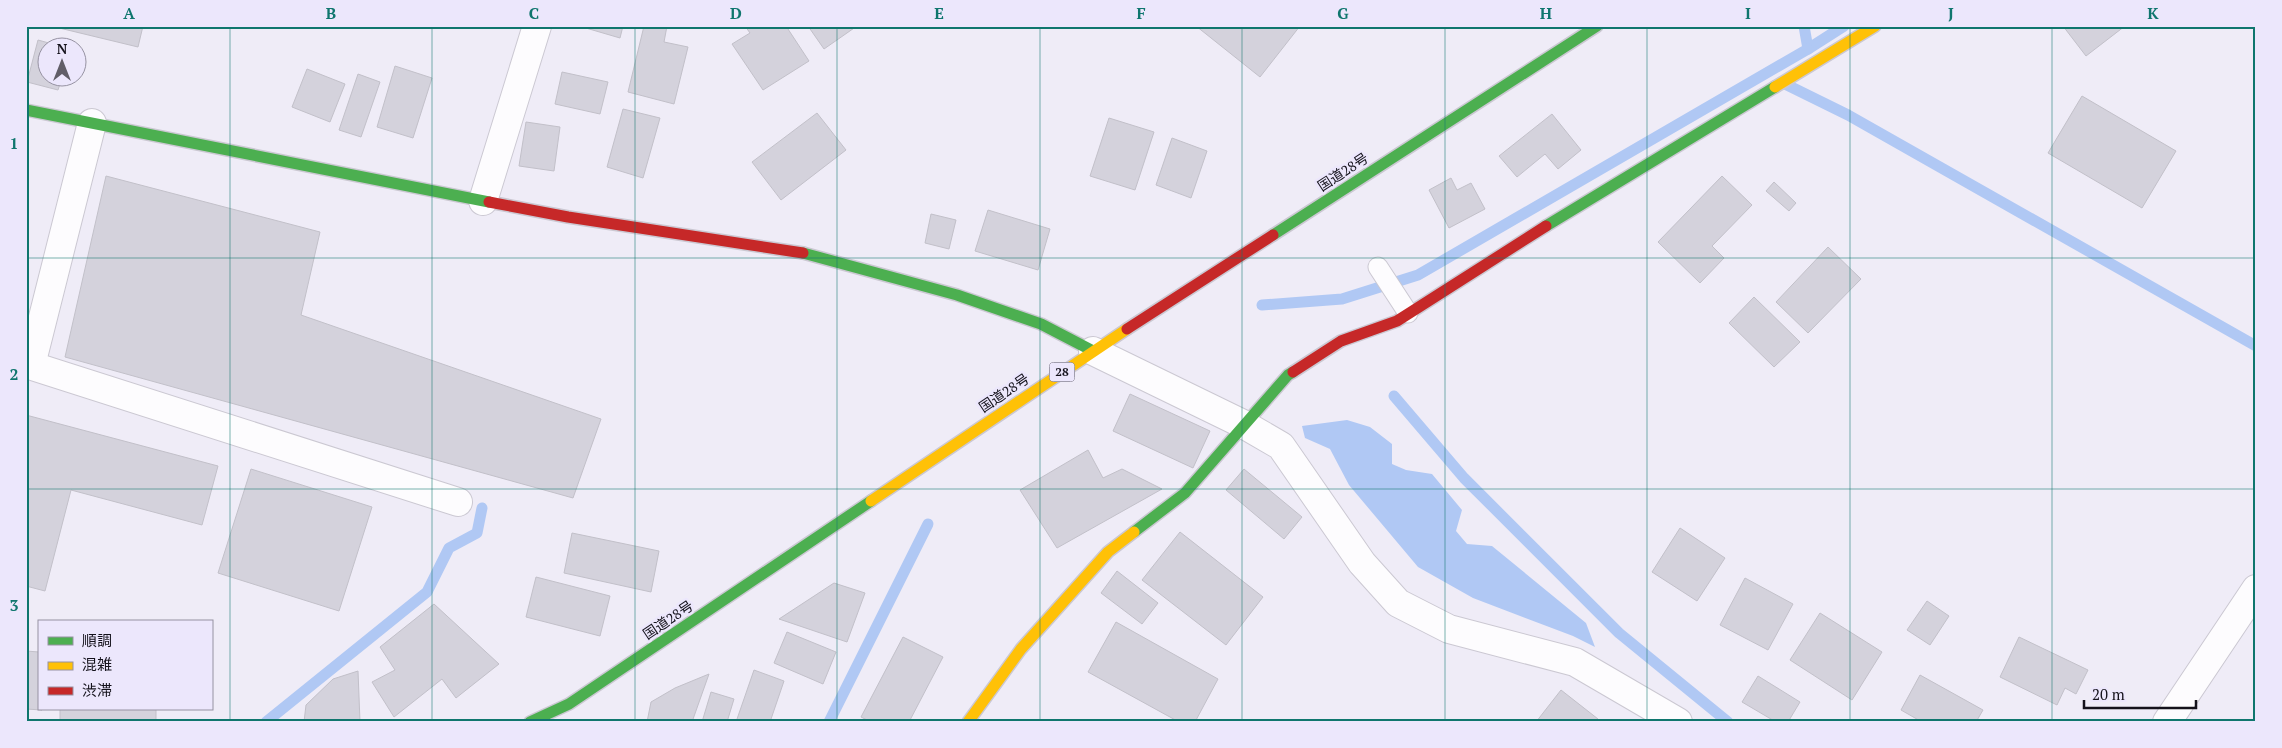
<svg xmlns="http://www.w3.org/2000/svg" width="2282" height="748" viewBox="0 0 2282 748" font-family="'PT Serif','Noto Sans JP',serif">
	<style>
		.water { fill: #b0c8f4 }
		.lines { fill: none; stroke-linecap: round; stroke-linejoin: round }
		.stream { stroke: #b0c8f4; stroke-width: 11 }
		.building { fill: #d4d2dc; stroke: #c2c0c9 }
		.lane-casing { stroke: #cbc8d2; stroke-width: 21 }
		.street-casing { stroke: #cbc8d2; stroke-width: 30 }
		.fast-casing { stroke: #cbc8d2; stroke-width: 14 }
		.slow-casing { stroke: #cbc8d2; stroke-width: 14 }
		.jam-casing { stroke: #cbc8d2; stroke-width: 14 }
		.lane { stroke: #fdfcfe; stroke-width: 19 }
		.street { stroke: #fdfcfe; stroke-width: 28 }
		.fast { stroke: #4caf50; stroke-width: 11 }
		.slow { stroke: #ffc107; stroke-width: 11 }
		.jam { stroke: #c62828; stroke-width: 11 }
		.grid { fill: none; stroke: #0f766e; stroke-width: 1; stroke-opacity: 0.55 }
		.labels { text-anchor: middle; stroke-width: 5; stroke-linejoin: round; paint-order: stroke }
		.shield { fill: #ece7fc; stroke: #55525e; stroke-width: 1 }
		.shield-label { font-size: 12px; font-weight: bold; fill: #14121b }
		.street-label { font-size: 14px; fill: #14121b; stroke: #ece7fc }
		.neatline { fill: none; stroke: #0f766e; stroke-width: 2 }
		.grid-label { font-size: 16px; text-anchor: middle; font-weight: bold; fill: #0f766e }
	</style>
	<rect width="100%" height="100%" fill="#efecf7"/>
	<path class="water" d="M1347 420 1370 427 1392 444V464L1406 470 1432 474 1462 510 1456 531 1467 544 1492 546 1586 623 1595 647 1573 636 1473 598 1418 567 1349 485 1330 449 1305 438 1302 426Z"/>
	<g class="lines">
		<g class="stream">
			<path d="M1804 26 1808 49 1844 26"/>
			<path d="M1783 83 1848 115 2256 346"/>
			<path d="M1262 305 1342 299 1418 275 1808 49"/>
			<path d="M1394 396 1464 478 1619 633 1728 722"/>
			<path d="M266 722 427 592 449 548 477 533 482 508"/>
			<path d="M829 722 928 524"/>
		</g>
	</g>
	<g class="building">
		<path d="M51 26H143L138 47Z"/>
		<path d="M579 26H623L620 38Z"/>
		<path d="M644 26H667L664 42 688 47 674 104 628 92Z"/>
		<path d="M745 26H786L809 61 763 90 732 44 750 33Z"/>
		<path d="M808 26H857L824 49Z"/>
		<path d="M1196 26H1300L1260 77Z"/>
		<path d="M2063 26H2125L2086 56Z"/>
		<path d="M38 40 67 48H48V78H62L58 90 27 82Z"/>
		<path d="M395 66 432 78 413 138 377 127Z"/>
		<path d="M307 69 345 84 330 122 292 107Z"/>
		<path d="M562 72 608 82 600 114 555 104Z"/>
		<path d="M358 74 380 82 361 137 339 130Z"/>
		<path d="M2082 96 2176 151 2142 208 2048 153Z"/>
		<path d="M623 109 660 118 643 178 607 167Z"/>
		<path d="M817 113 846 150 781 200 752 162Z"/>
		<path d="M1552 114 1581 150 1558 169 1545 154 1517 177 1499 156Z"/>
		<path d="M1109 118 1154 132 1135 190 1090 176Z"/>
		<path d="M526 122 560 127 554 171 519 166Z"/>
		<path d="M1172 138 1207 151 1191 198 1156 185Z"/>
		<path d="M106 176 320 232 301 315 601 419 573 498 65 357Z"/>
		<path d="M1722 176 1752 205 1712 246 1724 258 1700 283 1658 242Z"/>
		<path d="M1451 178 1457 190 1471 183 1485 209 1449 228 1429 190Z"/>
		<path d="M1774 182 1796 203 1789 211 1766 191Z"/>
		<path d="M988 210 1050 229 1038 270 975 251Z"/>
		<path d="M931 214 956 220 949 249 925 243Z"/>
		<path d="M1828 247 1861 279 1808 333 1776 302Z"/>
		<path d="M1754 297 1800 342 1774 367 1729 323Z"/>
		<path d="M1130 394 1210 431 1193 468 1113 431Z"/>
		<path d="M26 415 218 466 202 525 71 490 45 591 26 586Z"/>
		<path d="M1088 450 1103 478 1122 469 1162 489 1057 548 1020 490Z"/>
		<path d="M251 469 372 507 339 611 218 573Z"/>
		<path d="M1244 469 1302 517 1284 539 1226 490Z"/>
		<path d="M1680 528 1725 558 1697 601 1652 572Z"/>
		<path d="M1180 532 1263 597 1226 645 1142 580Z"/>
		<path d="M572 533 659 551 651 592 564 573Z"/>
		<path d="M1117 571 1158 603 1142 624 1101 593Z"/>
		<path d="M536 577 610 596 600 636 526 617Z"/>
		<path d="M1745 578 1793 604 1768 650 1720 625Z"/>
		<path d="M834 583 865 593 847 642 779 619Z"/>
		<path d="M1927 601 1949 616 1930 645 1907 630Z"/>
		<path d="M434 604 499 664 456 698 442 679 394 717 372 682 395 670 380 647Z"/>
		<path d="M1820 613 1882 652 1852 700 1790 660Z"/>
		<path d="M1116 622 1218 679 1195 722H1179L1088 672Z"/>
		<path d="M787 632 836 652 823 684 774 663Z"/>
		<path d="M903 637 943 657 909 722H871L861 717Z"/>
		<path d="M2019 637 2088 670 2076 694 2065 688 2057 705 2000 677Z"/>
		<path d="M26 651 39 652V709L42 710 26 709Z"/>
		<path d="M754 670 784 681 770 722H736Z"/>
		<path d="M358 671 360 722H304L306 705 333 679Z"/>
		<path d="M709 674 692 722H647L651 702 675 688Z"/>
		<path d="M1920 675 1983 710 1976 722H1922L1901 710Z"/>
		<path d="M1758 676 1800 702 1788 722H1776L1742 702Z"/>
		<path d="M1561 690 1598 719 1595 722H1536Z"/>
		<path d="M711 692 734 699 727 722H702Z"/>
		<rect x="60" y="709" width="96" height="13"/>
	</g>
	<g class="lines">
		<defs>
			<path id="lane" d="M1378 267 1408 313"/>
			<g id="street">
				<path d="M483 201 537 26"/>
				<path d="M1093 351 1243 424 1281 446 1362 563 1398 603 1449 629 1575 662 1678 722"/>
				<path d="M26 364 458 502"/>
				<path d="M31 365 92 123"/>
				<path d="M2167 722 2256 589"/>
			</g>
			<g id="fast">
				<path d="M26 110 489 202"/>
				<path d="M1546 226 1775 87"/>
				<path d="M1273 235 1597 26"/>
				<path d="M803 253 957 295 1041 324 1093 351"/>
				<path d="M1134 532 1185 493 1288 375 1293 372"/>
				<path d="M530 722 569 704 871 501"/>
			</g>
			<g id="slow">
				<path d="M1775 87 1875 26"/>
				<path d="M871 501 1127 329"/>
				<path d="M968 722 1021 649 1108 552 1134 532"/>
			</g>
			<g id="jam">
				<path d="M489 202 568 217 803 253"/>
				<path d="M1127 329 1273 235"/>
				<path d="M1293 372 1341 341 1397 321 1546 226"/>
			</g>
		</defs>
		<use href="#lane" class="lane-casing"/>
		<use href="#street" class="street-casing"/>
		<use href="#fast" class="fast-casing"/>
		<use href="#slow" class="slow-casing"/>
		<use href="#jam" class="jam-casing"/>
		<use href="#lane" class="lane"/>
		<use href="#street" class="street"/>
		<use href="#fast" class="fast"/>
		<use href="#slow" class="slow"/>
		<use href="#jam" class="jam"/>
	</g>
	<path class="grid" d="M230 26V722M432 26V722M635 26V722M837 26V722M1040 26V722M1242 26V722M1445 26V722M1647 26V722M1850 26V722M2052 26V722M26 258H2256M26 489H2256"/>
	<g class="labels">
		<rect class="shield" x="1049.5" y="362.5" width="25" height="19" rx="4"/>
		<g class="shield-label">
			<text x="1062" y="376">28</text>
		</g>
		<g class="street-label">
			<text transform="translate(1343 172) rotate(-33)" y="5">国道28号</text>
			<text transform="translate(1004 393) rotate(-34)" y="5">国道28号</text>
			<text transform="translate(668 620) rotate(-34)" y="5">国道28号</text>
		</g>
	</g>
	<rect width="2282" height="748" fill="none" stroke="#ece7fc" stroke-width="55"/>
	<rect x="38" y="620" width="175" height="90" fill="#ece7fc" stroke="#9692a2"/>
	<rect x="48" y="637" width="25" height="8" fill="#4caf50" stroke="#9692a2"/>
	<text x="82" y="646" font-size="15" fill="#14121b">順調</text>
	<rect x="48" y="662" width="25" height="8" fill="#ffc107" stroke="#9692a2"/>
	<text x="82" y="670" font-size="15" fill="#14121b">混雑</text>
	<rect x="48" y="687" width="25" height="8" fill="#c62828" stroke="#9692a2"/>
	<text x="82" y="696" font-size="15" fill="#14121b">渋滞</text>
	<g transform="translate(62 62)"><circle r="24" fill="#ece7fc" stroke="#9692a2"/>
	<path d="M0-4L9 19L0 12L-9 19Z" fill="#615e68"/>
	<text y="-8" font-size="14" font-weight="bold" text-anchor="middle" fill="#14121b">N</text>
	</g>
	<path d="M2084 700v8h112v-8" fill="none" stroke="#14121b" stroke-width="2.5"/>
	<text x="2092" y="700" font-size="15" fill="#14121b" stroke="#ece7fc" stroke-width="4" paint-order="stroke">20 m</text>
	<rect x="28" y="28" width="2226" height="692" class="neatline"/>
	<g class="grid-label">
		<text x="129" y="19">A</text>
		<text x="331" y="19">B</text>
		<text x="534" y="19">C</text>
		<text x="736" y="19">D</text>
		<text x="939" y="19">E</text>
		<text x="1141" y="19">F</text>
		<text x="1343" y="19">G</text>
		<text x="1546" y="19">H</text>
		<text x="1748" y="19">I</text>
		<text x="1951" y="19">J</text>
		<text x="2153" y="19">K</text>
		<text x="14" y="149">1</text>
		<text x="14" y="380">2</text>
		<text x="14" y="611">3</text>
	</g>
</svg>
